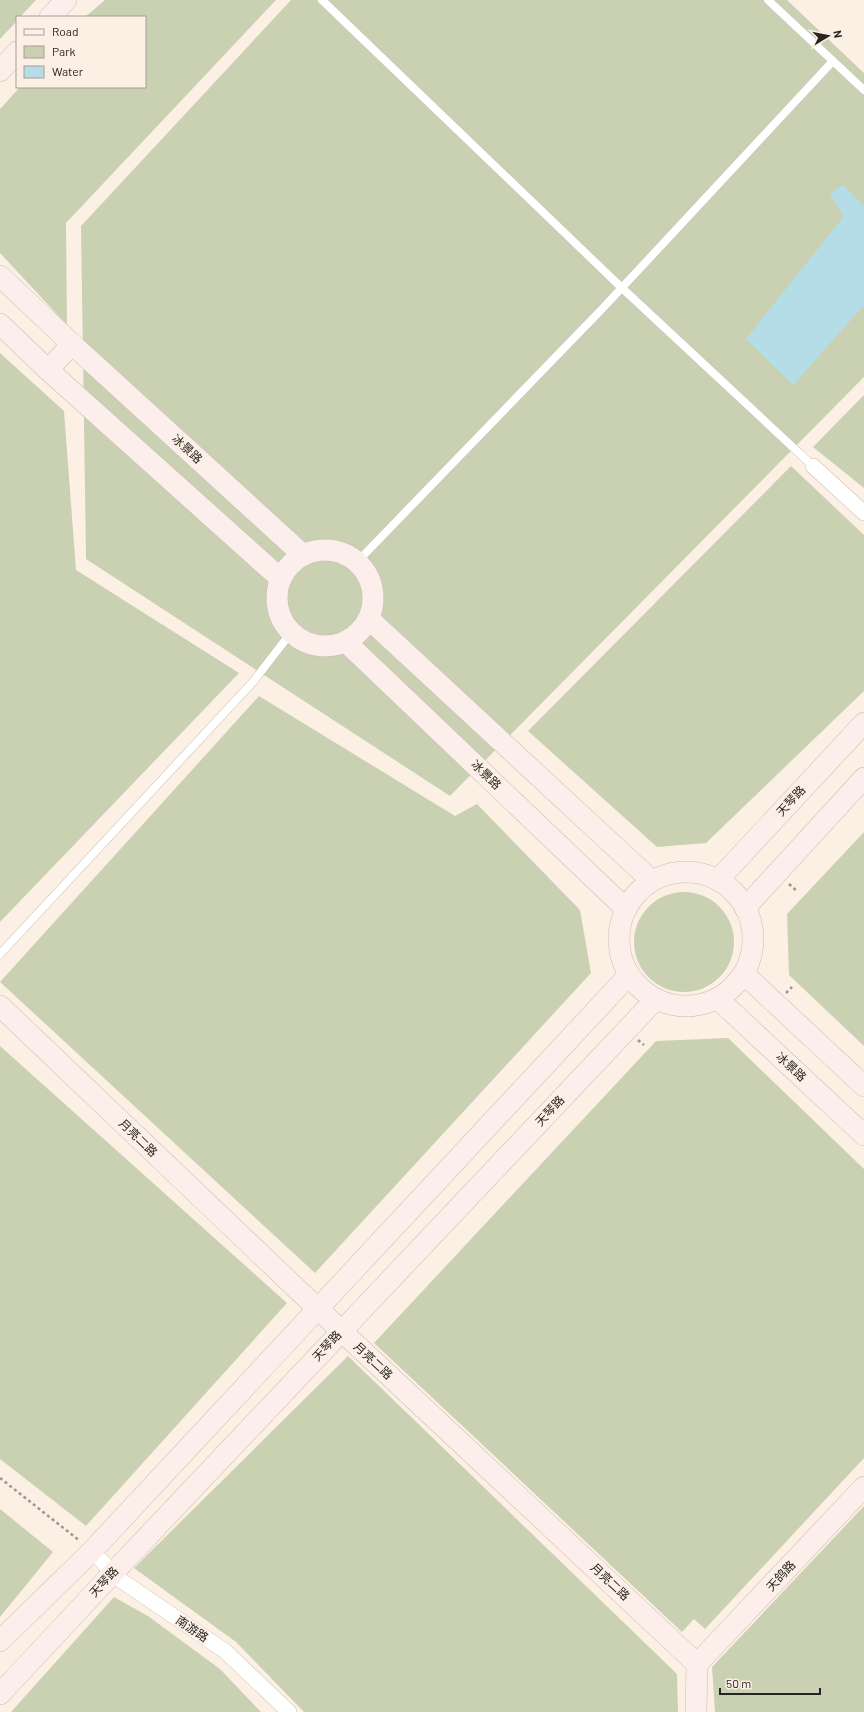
<svg xmlns="http://www.w3.org/2000/svg" width="864" height="1712" viewBox="0 0 864 1712" font-family="Barlow,'Noto Sans SC',sans-serif">
	<style>
		.green { fill: #cad1b3 }
		.water { fill: #b4dde8 }
		.lines { fill: none; stroke-linecap: round; stroke-linejoin: round }
		.lane-casing { stroke: #c9beb2; stroke-width: 9 }
		.street-casing { stroke: #c9beb2; stroke-width: 16 }
		.secondary-casing { stroke: #c9beb2; stroke-width: 22 }
		.path { stroke: #9e968d; stroke-width: 2.5; stroke-dasharray: 3 3; stroke-linecap: butt }
		.lane { stroke: #fff; stroke-width: 8 }
		.street { stroke: #fff; stroke-width: 15 }
		.secondary { stroke: #fceeea; stroke-width: 21 }
		.labels { text-anchor: middle; stroke-width: 3; stroke-linejoin: round; paint-order: stroke }
		.street-label { font-size: 12px; fill: #282420; stroke: #fcf0e4 }
	</style>
	<rect width="100%" height="100%" fill="#fcf0e4"/>
	<g class="green">
		<path d="M0 0H36L20 17H17V21L0 39Z"/>
		<path d="M105 0H276L66 223 67 325 0 253V109L20 87H145V17H85Z"/>
		<path d="M291 0H787L864 73V377L450 796 86 559 81 226Z"/>
		<path d="M0 353 64 411 76 570 239 673 0 922Z"/>
		<path d="M864 395V488L813 447Z"/>
		<path d="M791 466 864 535V691L706 843 657 847 528 731Z"/>
		<path d="M259 696 455 816 477 804 580 910 591 973 315 1273 0 982Z"/>
		<path d="M864 832V1046L789 975 787 914Z"/>
		<circle cx="684" cy="942" r="50"/>
		<path d="M728 1038 864 1169V1458L705 1629 694 1619 682 1632 374 1343 656 1041Z"/>
		<path d="M0 1046 287 1303 86 1526 0 1459Z"/>
		<path d="M348 1356 677 1674 678 1712H304L236 1642 134 1568Z"/>
		<path d="M864 1506V1712H715L712 1667Z"/>
		<path d="M0 1509 53 1552 0 1617Z"/>
		<path d="M114 1597 148 1616 220 1669 261 1712H11Z"/>
	</g>
	<path class="water" d="M843 185 864 206V305L793 385 746 339 844 216 830 194Z"/>
	<g class="lines">
		<defs>
			<g id="lane">
				<path d="M322 0 622 288 813 466"/>
				<path d="M768 0 864 90"/>
				<path d="M358 561 603 308 833 61"/>
				<path d="M0 954 252 683 290 634"/>
			</g>
			<g id="street">
				<path d="M813 466 864 513"/>
				<path d="M92 1551 119 1579 225 1651 289 1712"/>
			</g>
			<g id="secondary">
				<path d="M50 17 66 0"/>
				<path d="M0 71 17 52"/>
				<path d="M0 276 72 344 48 370 0 324"/>
				<path d="M72 344 303 555"/>
				<path d="M48 370 281 579"/>
				<circle cx="325" cy="598" r="48"/>
				<path d="M369 619 652 881"/>
				<path d="M346 642 626 909"/>
				<circle cx="686" cy="939" r="67"/>
				<path d="M718 880 864 723"/>
				<path d="M745 908 864 778"/>
				<path d="M744 974 864 1086"/>
				<path d="M718 999 864 1135"/>
				<path d="M0 1006 318 1309 697 1664 696 1712"/>
				<path d="M0 1641 92 1551 629 975"/>
				<path d="M697 1664 864 1487"/>
				<path d="M0 1694 113 1573 655 1000"/>
			</g>
		</defs>
		<use href="#lane" class="lane-casing"/>
		<use href="#street" class="street-casing"/>
		<use href="#secondary" class="secondary-casing"/>
		<g class="path">
			<path d="M789 884 798 892"/>
			<path d="M786 993 792 987"/>
			<path d="M638 1040 644 1045"/>
			<path d="M0 1478 80 1541"/>
		</g>
		<use href="#lane" class="lane"/>
		<use href="#street" class="street"/>
		<use href="#secondary" class="secondary"/>
	</g>
	<g class="labels">
		<g class="street-label">
			<text transform="translate(187 449) rotate(43)" y="4">冰景路</text>
			<text transform="translate(486 775) rotate(44)" y="4">冰景路</text>
			<text transform="translate(791 801) rotate(-47)" y="4">天琴路</text>
			<text transform="translate(791 1067) rotate(43)" y="4">冰景路</text>
			<text transform="translate(550 1111) rotate(-47)" y="4">天琴路</text>
			<text transform="translate(138 1138) rotate(44)" y="4">月亮二路</text>
			<text transform="translate(327 1346) rotate(-47)" y="4">天琴路</text>
			<text transform="translate(373 1361) rotate(43)" y="4">月亮二路</text>
			<text transform="translate(781 1576) rotate(-47)" y="4">天鸽路</text>
			<text transform="translate(104 1582) rotate(-47)" y="4">天琴路</text>
			<text transform="translate(610 1582) rotate(43)" y="4">月亮二路</text>
			<text transform="translate(192 1629) rotate(34)" y="4">南游路</text>
		</g>
	</g>
	<rect x="16" y="16" width="130" height="72" fill="#fcf0e4" stroke="#a79e96"/>
	<rect x="24" y="29" width="20" height="6" fill="#fceeea" stroke="#a79e96"/>
	<text x="52" y="36" font-size="12" fill="#282420">Road</text>
	<rect x="24" y="46" width="20" height="12" fill="#cad1b3" stroke="#a79e96"/>
	<text x="52" y="56" font-size="12" fill="#282420">Park</text>
	<rect x="24" y="66" width="20" height="12" fill="#b4dde8" stroke="#a79e96"/>
	<text x="52" y="76" font-size="12" fill="#282420">Water</text>
	<g transform="translate(828 36) rotate(80)" stroke="#fcf0e4" stroke-width="3" paint-order="stroke">
	<path d="M0-3L7 15L0 10L-7 15Z" fill="#282420"/>
	<text y="-6" font-size="11" font-weight="bold" text-anchor="middle" fill="#282420">N</text>
	</g>
	<path d="M720 1688v6h100v-6" fill="none" stroke="#282420" stroke-width="2"/>
	<text x="726" y="1688" font-size="12" fill="#282420" stroke="#fcf0e4" stroke-width="3" paint-order="stroke">50 m</text>
</svg>
